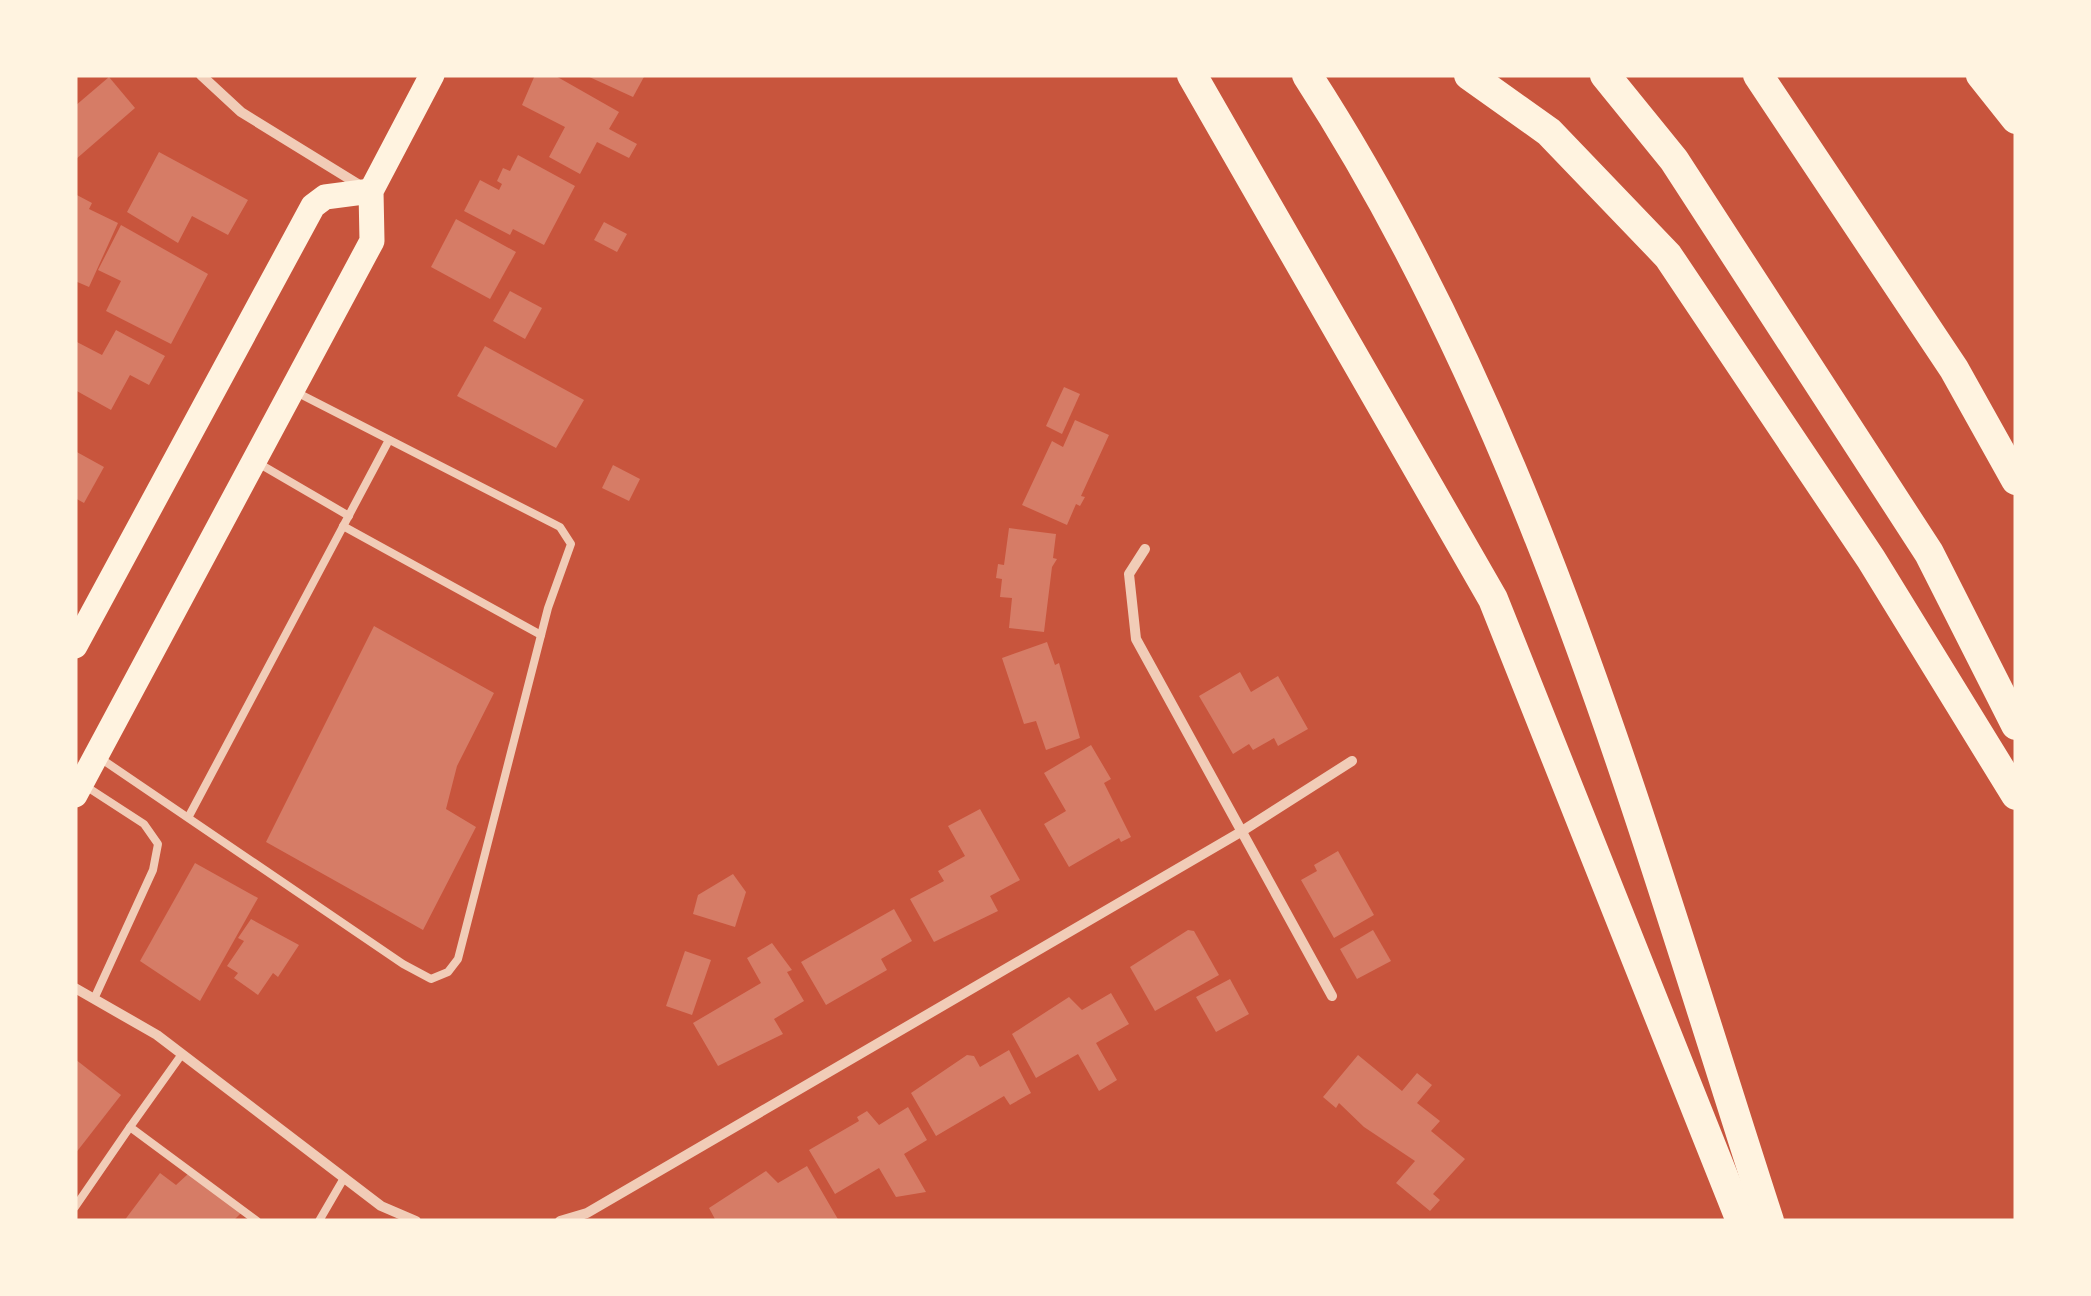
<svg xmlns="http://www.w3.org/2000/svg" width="2091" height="1296" viewBox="0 0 2091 1296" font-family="'DM Sans',sans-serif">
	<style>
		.building { fill: #d67c66 }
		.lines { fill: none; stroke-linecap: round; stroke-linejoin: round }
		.service { stroke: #f1ccb7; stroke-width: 8 }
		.minor { stroke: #f1ccb7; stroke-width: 10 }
		.primary { stroke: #fff3e0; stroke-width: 25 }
		.motorway { stroke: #fff3e0; stroke-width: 30 }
	</style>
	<rect width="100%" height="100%" fill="#c8553d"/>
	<g class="building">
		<path d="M535 75H554L619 112 609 129 637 144 629 158 597 142 580 174 549 157 565 127 522 105Z"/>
		<path d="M585 75H645L633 97Z"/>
		<path d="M109 77 135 108 75 160V106Z"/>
		<path d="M159 152 248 200 228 235 192 216 178 243 127 212Z"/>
		<path d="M518 155 575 186 544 245 513 229 510 235 464 211 480 180 499 190 502 184 497 181 503 168 510 171Z"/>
		<path d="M75 194 92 203 89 209 118 223 89 287 75 281Z"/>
		<path d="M456 219 516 252 490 299 431 267Z"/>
		<path d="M604 222 627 234 617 252 594 240Z"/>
		<path d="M121 225 208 274 171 344 106 311 121 281 98 270Z"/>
		<path d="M510 291 542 308 525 339 493 321Z"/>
		<path d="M116 330 165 356 149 385 130 375 111 410 75 390V341L102 355Z"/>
		<path d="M485 346 584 400 556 448 457 396Z"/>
		<path d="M1064 387 1080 394 1062 434 1046 426Z"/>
		<path d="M1075 420 1109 435 1081 496 1085 497 1080 506 1076 504 1067 525 1022 505 1052 441 1063 447Z"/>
		<path d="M75 451 104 467 84 503 75 498Z"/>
		<path d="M613 465 640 479 629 501 602 488Z"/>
		<path d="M1009 528 1056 534 1053 558 1057 559 1052 567 1044 632 1009 628 1012 598 1000 597 1002 579 996 578 998 564 1004 565Z"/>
		<path d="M374 626 494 693 457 766 446 809 476 827 423 930 266 842Z"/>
		<path d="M1047 642 1055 665 1059 663 1080 738 1046 750 1036 721 1024 724 1002 658Z"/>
		<path d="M1240 672 1251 692 1278 676 1308 729 1278 746 1274 738 1253 750 1249 744 1233 754 1199 696Z"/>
		<path d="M1091 745 1111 779 1104 783 1131 837 1121 842 1119 838 1069 867 1044 824 1066 811 1044 773Z"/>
		<path d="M980 809 1020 880 990 896 998 911 934 942 910 899 944 881 938 871 965 856 948 826Z"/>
		<path d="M1338 851 1374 915 1334 938 1301 880 1317 871 1314 865Z"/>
		<path d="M195 863 258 898 200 1001 140 961Z"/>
		<path d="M733 874 746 892 735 927 693 914 698 895Z"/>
		<path d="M894 909 912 941 881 959 887 970 826 1005 801 962Z"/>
		<path d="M251 919 299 945 278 977 273 973 258 995 234 978 238 973 227 966 244 941 238 938Z"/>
		<path d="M1188 930 1194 931 1219 975 1155 1011 1130 967Z"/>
		<path d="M1373 930 1391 961 1357 979 1340 949Z"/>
		<path d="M772 943 792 970 787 972 804 1001 774 1019 783 1034 718 1066 693 1023 761 983 747 958Z"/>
		<path d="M685 951 711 960 692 1015 666 1006Z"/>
		<path d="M1230 979 1249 1014 1216 1032 1196 997Z"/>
		<path d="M1111 993 1129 1024 1096 1043 1117 1080 1099 1091 1078 1054 1036 1078 1012 1034 1069 997 1082 1010Z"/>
		<path d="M1009 1050 1031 1093 1010 1105 1004 1096 936 1136 911 1093 967 1055 974 1056 980 1067Z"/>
		<path d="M1358 1055 1402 1091 1417 1073 1432 1085 1417 1103 1440 1121 1431 1131 1465 1159 1433 1194 1440 1200 1430 1211 1396 1183 1415 1161 1364 1127 1339 1103 1336 1108 1323 1097Z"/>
		<path d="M75 1059 121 1095 75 1154Z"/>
		<path d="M908 1107 927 1140 904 1154 926 1192 896 1197 879 1168 835 1194 809 1150 859 1121 857 1117 867 1111 879 1125Z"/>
		<path d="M807 1166 839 1221H716L709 1208 766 1171 778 1183Z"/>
		<path d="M160 1173 176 1185 188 1174 242 1212 233 1221H124Z"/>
	</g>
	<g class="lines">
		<g class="service">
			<path d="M258 463 349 516"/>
			<path d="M343 526 541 635"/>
			<path d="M100 758 403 964 431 979 448 972 458 959 548 608 571 544 560 527 296 392"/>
			<path d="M87 787 144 824 158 844 153 870 94 999"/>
			<path d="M189 816 389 440"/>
			<path d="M182 1054 130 1127 257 1221"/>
			<path d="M75 1207 130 1127"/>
			<path d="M319 1221 344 1178"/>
		</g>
		<g class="minor">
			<path d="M201 75 241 112 361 186"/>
			<path d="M1145 549 1129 574 1136 639 1332 996"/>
			<path d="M75 988 157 1035 381 1206 416 1221"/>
			<path d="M560 1221 587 1213 1239 833 1352 761"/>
		</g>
		<g class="primary">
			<path d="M75 646 313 206 325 197 371 191"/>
			<path d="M75 795 372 241 371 191 432 75"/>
		</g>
		<g class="motorway">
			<path d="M1192 75 1493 599 1741 1221"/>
			<path d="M1307 75C1533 423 1642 830 1769 1221"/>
			<path d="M1469 75 1549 132 1668 256 1871 559 2016 795"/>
			<path d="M1605 75 1674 160 1929 553 2016 725"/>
			<path d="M1758 75 1954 369 2016 480"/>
			<path d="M1981 75 2016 119"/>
			<path d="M2012 75 2016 85"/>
		</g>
	</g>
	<rect width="2091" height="1296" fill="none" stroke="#fff3e0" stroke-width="155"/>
</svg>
